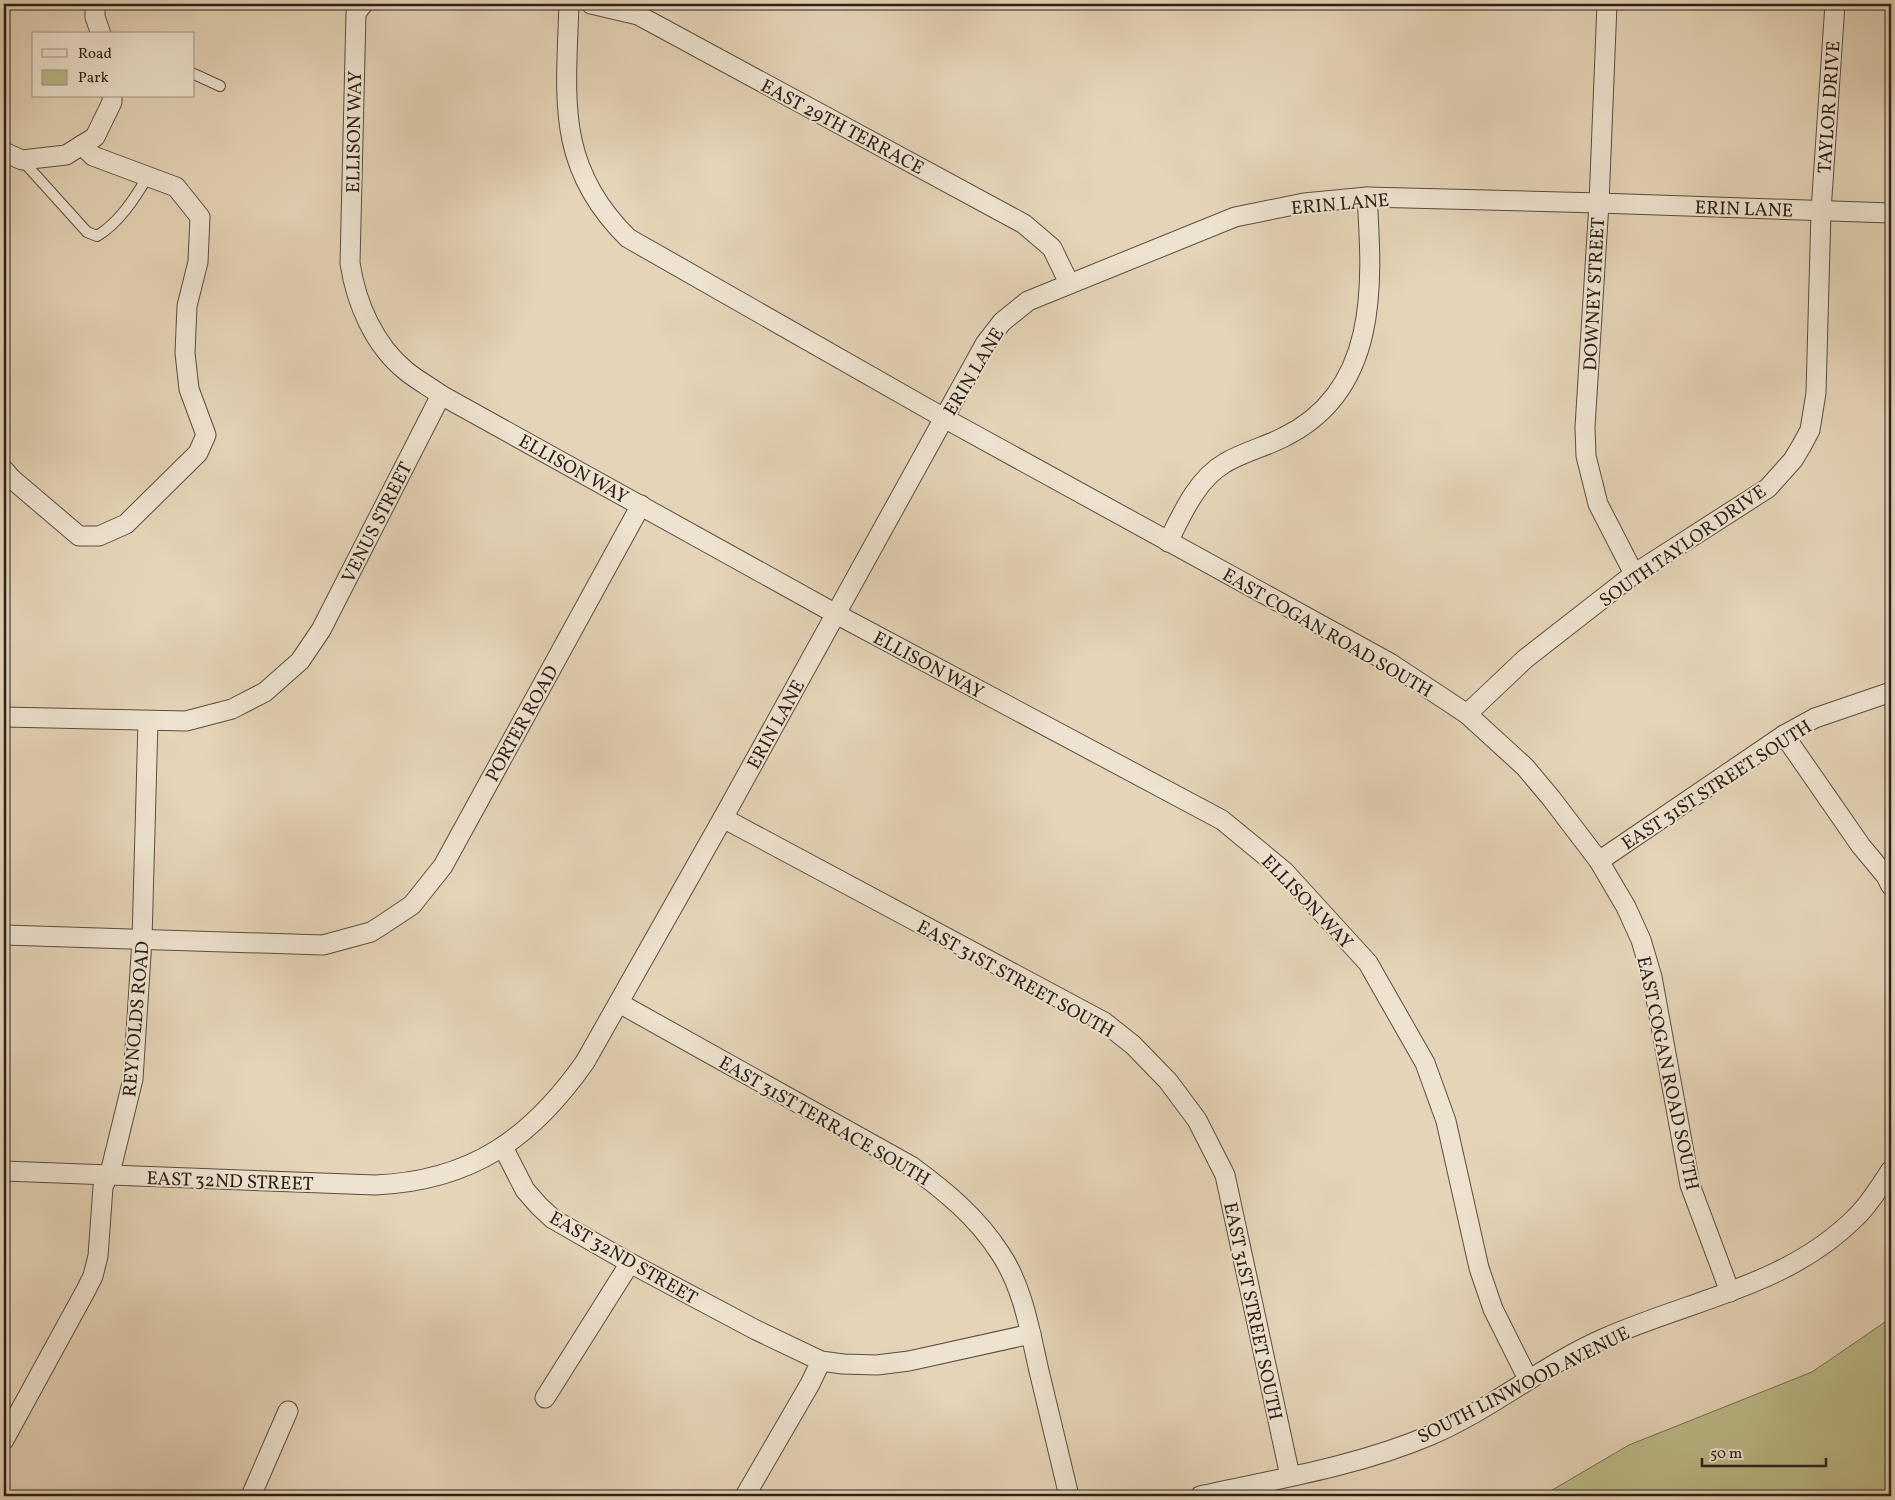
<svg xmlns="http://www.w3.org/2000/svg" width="1895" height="1500" viewBox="0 0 1895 1500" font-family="Vollkorn,serif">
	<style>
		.green { fill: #bcbb89; stroke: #746e52 }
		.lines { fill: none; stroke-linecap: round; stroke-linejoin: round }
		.lane-casing { stroke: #5a4e41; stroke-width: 12 }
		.street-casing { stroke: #5a4e41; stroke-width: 21 }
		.lane { stroke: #eee3d0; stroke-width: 10 }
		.street { stroke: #eee3d0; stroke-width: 19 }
		.labels { text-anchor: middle; stroke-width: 4; stroke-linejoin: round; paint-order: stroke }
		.street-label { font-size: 19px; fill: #2b211a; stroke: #eee3d0 }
	</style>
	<rect width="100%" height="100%" fill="#e5d4b7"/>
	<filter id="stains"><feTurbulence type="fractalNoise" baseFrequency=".004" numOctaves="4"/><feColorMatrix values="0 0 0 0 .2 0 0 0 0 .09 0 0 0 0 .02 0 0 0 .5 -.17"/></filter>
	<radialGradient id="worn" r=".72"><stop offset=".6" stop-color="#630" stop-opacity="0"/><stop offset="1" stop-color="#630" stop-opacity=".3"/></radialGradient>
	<path class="green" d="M1891 1318V1496H1542L1629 1445 1812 1372Z"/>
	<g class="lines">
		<defs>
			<g id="lane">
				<path d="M194 74 220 86"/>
				<path d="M22 160 87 232 97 236C119 223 135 198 148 176"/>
			</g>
			<g id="street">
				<path d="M95 4V17L101 34"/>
				<path d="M363 4 356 13 350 263C356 303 374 345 406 371 417 380 430 387 441 395L836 614 1222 820 1284 871 1368 963 1425 1063 1446 1121 1479 1268 1493 1309 1528 1379"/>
				<path d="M569 4C566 98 555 166 628 238L944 418 1390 663 1467 714 1525 767 1551 798 1599 861 1626 907 1641 940 1652 977 1690 1185 1730 1292"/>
				<path d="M591 4 638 15 1024 224 1052 248 1069 283"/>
				<path d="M1607 4 1599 203 1585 427 1586 456 1598 504 1634 574"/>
				<path d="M4 152 22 160 66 155 95 137 112 102V96"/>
				<path d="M4 470 12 479 79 536H99L126 524 198 453 206 435 189 389 185 353 187 306 198 262 200 217 176 187 93 156 82 145"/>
				<path d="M1168 542C1182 514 1197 479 1225 463 1243 452 1265 447 1284 437 1378 391 1373 287 1367 197"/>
				<path d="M1467 714 1525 659 1634 574 1768 488 1793 460 1802 445 1810 430 1816 393 1821 211 1835 4"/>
				<path d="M4 717 186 721 232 709 265 692 300 661 321 630 441 395"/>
				<path d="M1784 735 1861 846 1886 876 1891 886"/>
				<path d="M723 818 1104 1022 1133 1045 1168 1081 1197 1120 1225 1175 1290 1476"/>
				<path d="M1599 861 1784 735 1815 718 1891 692"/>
				<path d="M4 935 323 945 371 932 382 925 412 905 443 866 641 505"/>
				<path d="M619 1003 911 1166C945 1191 977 1217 1000 1253 1023 1287 1030 1331 1039 1371 1049 1413 1059 1454 1069 1496"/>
				<path d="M503 1147 525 1190 539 1206 553 1219 630 1263 756 1330 821 1361 843 1364 877 1365 909 1361 1031 1334"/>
				<path d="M4 1171 375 1185C471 1181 531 1139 585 1062L723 818 985 344 1002 322 1028 301 1235 217 1304 203 1367 197 1599 203 1891 213"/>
				<path d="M545 1398 630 1263"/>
				<path d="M4 1440 86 1290 93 1276 98 1256 103 1187 111 1169 133 1079 142 940 148 721"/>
				<path d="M251 1496 288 1411"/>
				<path d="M745 1496 810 1384 821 1361"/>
				<path d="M1200 1496C1278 1479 1358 1466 1431 1435 1492 1409 1543 1365 1605 1338 1690 1300 1788 1286 1856 1217 1870 1204 1880 1186 1891 1170"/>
			</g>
		</defs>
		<use href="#lane" class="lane-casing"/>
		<use href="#street" class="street-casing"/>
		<use href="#lane" class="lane"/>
		<use href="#street" class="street"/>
	</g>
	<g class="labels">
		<g class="street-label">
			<text transform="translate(1828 107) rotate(-86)" y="7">TAYLOR DRIVE</text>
			<text transform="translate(843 126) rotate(28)" y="7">EAST 29TH TERRACE</text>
			<text transform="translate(353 132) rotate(-89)" y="7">ELLISON WAY</text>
			<text transform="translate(1340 203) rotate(-5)" y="7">ERIN LANE</text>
			<text transform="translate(1744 208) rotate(2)" y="7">ERIN LANE</text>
			<text transform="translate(1593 294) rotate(-87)" y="7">DOWNEY STREET</text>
			<text transform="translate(973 371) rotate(-59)" y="7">ERIN LANE</text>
			<text transform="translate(574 468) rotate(29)" y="7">ELLISON WAY</text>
			<text transform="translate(376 522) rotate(-63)" y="7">VENUS STREET</text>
			<text transform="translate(1682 545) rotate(-35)" y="7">SOUTH TAYLOR DRIVE</text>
			<text transform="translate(1328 632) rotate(30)" y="7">EAST COGAN ROAD SOUTH</text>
			<text transform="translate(929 664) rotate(28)" y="7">ELLISON WAY</text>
			<text transform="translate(521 723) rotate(-61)" y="7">PORTER ROAD</text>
			<text transform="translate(775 724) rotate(-61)" y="7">ERIN LANE</text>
			<text transform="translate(1716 784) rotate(-33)" y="7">EAST 31ST STREET SOUTH</text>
			<text transform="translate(1308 901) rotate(46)" y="7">ELLISON WAY</text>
			<text transform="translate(1016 978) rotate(29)" y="7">EAST 31ST STREET SOUTH</text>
			<text transform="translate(135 1019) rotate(-85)" y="7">REYNOLDS ROAD</text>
			<text transform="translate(1669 1073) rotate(78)" y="7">EAST COGAN ROAD SOUTH</text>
			<text transform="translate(825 1120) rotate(30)" y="7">EAST 31ST TERRACE SOUTH</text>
			<text transform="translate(230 1180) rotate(2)" y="7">EAST 32ND STREET</text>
			<text transform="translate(624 1257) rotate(30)" y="7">EAST 32ND STREET</text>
			<text transform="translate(1254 1311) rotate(78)" y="7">EAST 31ST STREET SOUTH</text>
			<text transform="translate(1523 1384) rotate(-27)" y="7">SOUTH LINWOOD AVENUE</text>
		</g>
	</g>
	<rect width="1895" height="1500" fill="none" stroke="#e5d4b7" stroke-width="20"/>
	<rect x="5" y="5" width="1885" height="1490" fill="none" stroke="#2b211a" stroke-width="2.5"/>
	<rect x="10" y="10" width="1875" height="1480" fill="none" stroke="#2b211a"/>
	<rect x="32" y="32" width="162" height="65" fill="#eee3d0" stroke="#a09587"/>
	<rect x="42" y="49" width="25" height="8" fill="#eee3d0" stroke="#a09587"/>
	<text x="78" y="58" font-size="15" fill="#2b211a">Road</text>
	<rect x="42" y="70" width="25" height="15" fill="#bcbb89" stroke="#a09587"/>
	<text x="78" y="82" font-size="15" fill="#2b211a">Park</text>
	<path d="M1702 1458v8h124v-8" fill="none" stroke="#2b211a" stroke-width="2.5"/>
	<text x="1710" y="1458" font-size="15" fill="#2b211a" stroke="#eee3d0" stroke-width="4" paint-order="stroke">50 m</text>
	<rect width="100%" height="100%" filter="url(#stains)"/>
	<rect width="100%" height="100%" fill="url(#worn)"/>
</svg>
